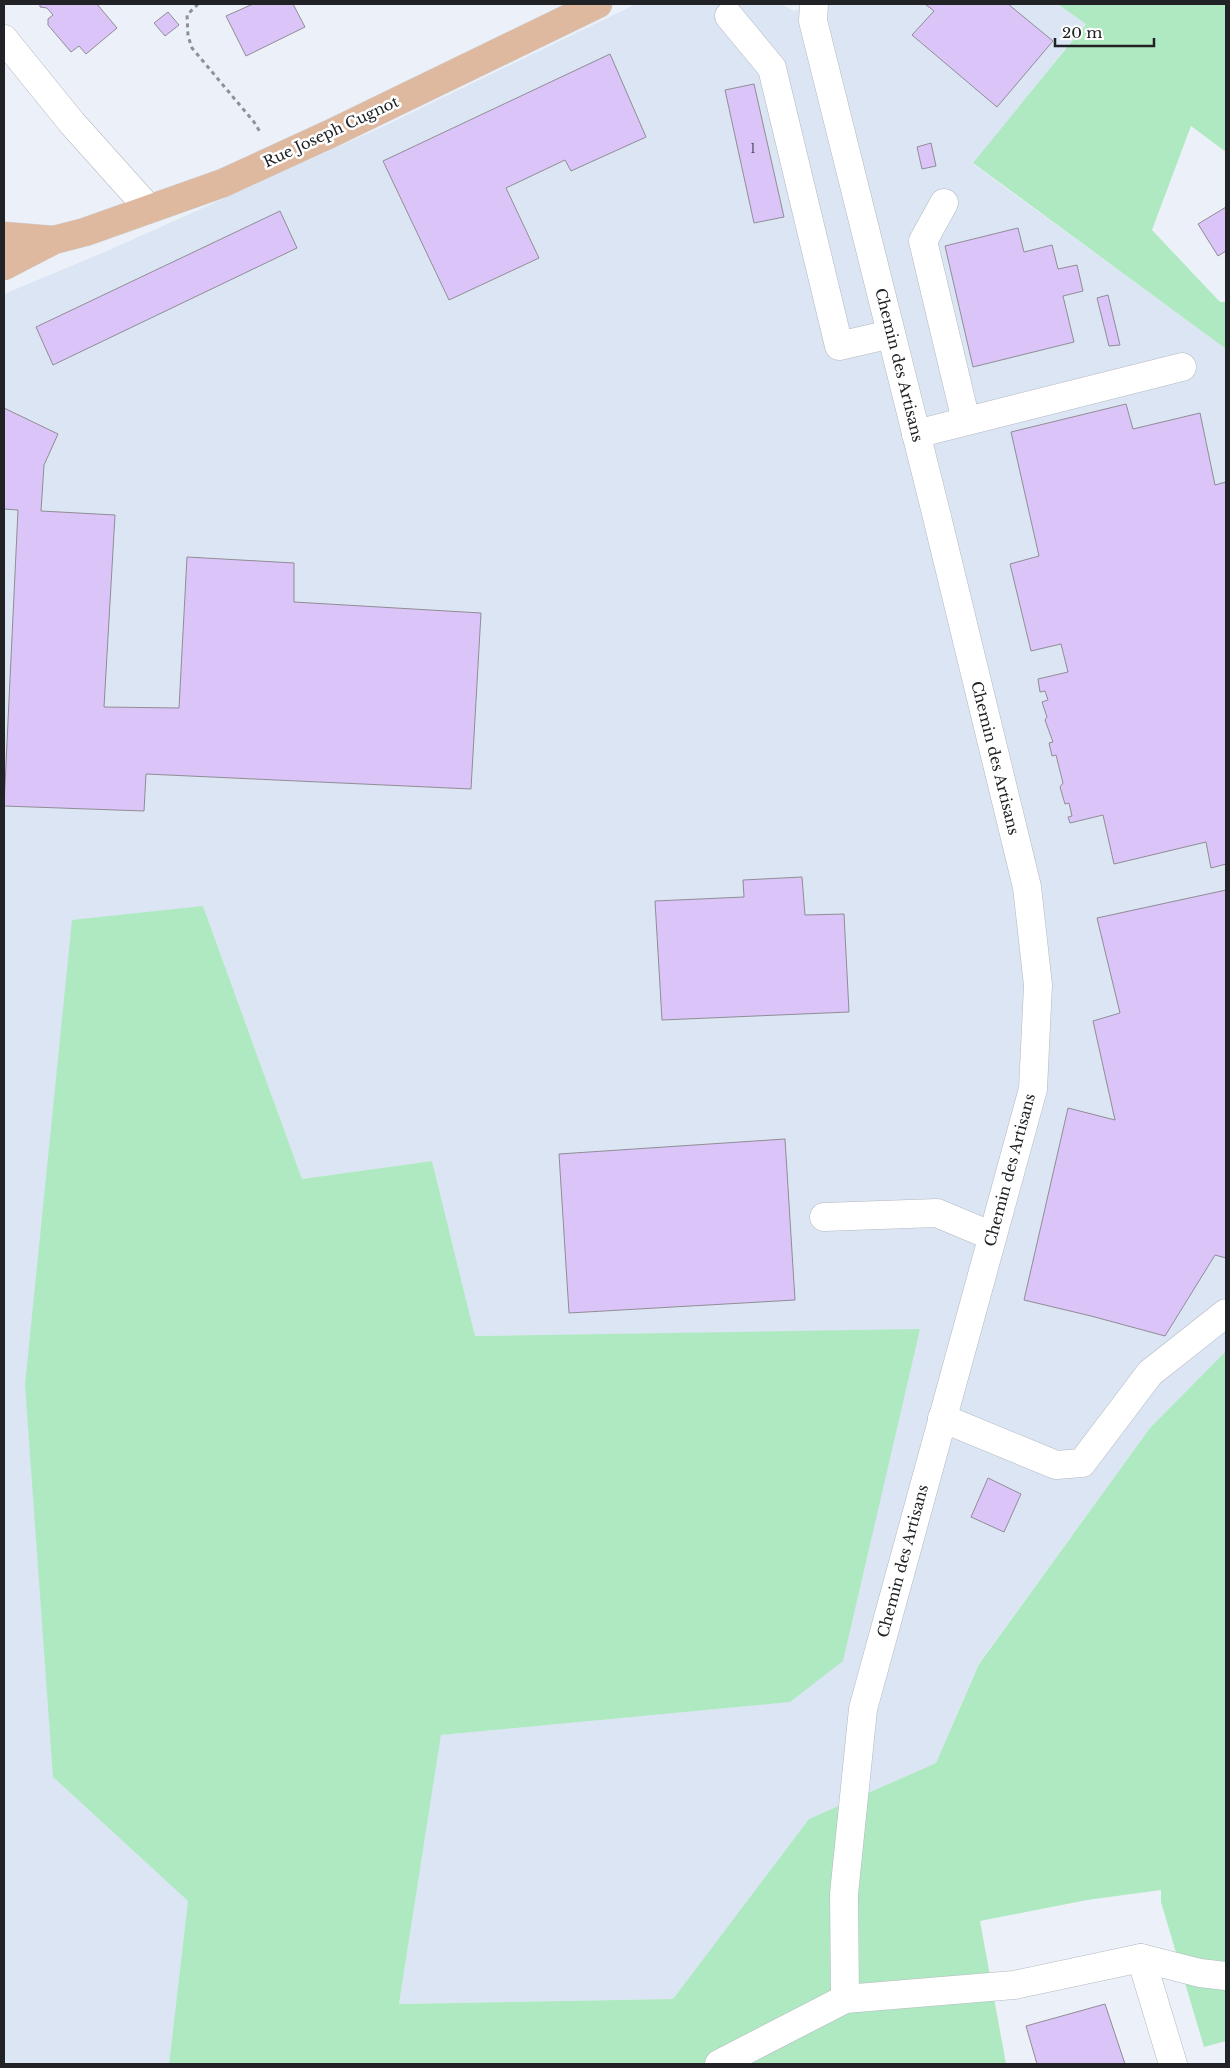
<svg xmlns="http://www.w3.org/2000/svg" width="1230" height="2068" viewBox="0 0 1230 2068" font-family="'Libre Baskerville',serif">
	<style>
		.built { fill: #dbe5f3 }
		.green { fill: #afe9c1 }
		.building { fill: #dac4f8; stroke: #908d95 }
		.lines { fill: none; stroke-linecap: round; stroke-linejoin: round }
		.minor-casing { stroke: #b3b8c0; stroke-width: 29 }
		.major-casing { stroke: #cececf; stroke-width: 29 }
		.path { stroke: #8d9197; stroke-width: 3; stroke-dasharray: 4 4; stroke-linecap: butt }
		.minor { stroke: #fff; stroke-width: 28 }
		.major { stroke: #dfb99f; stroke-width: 28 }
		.labels { text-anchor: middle; stroke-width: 5; stroke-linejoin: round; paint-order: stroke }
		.number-label { font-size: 12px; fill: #4e4a5a }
		.street-label { font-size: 15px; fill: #202225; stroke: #fff }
	</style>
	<rect width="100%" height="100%" fill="#ecf1f9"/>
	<path class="built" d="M636 4H781L794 11 816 4H1058L1086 23 973 164 1226 349V1351L1150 1428 979 1663 936 1763 809 1819 673 1999 399 2004 441 1735 789 1702 920 1330 475 1336 432 1161 302 1179 203 906 53 1777 188 1901 169 2064H4V294L114 248 382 127Z"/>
	<g class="green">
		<path d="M1058 4H1226V152L1191 126 1152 230 1220 302H1226V349L973 163 1086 24Z"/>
		<path d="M203 906 302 1179 432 1161 475 1336 920 1329 843 1661 790 1702 441 1735 399 2004 673 1999 809 1819 936 1763 979 1664 1150 1428 1226 1351V2041L1204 2047 1161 1902V1890L1087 1900 980 1921 1006 2064H169L188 1901 53 1777 25 1385 72 920Z"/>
	</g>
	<g class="building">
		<path d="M40 4H97L117 28 86 54 79 46 71 52 48 25V19L53 15 47 8 40 7Z"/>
		<path d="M253 4H293L305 27 246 56 226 16Z"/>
		<path d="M925 4H1008L1053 41 997 107 912 35 934 11Z"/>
		<path d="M168 12 179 25 165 36 154 23Z"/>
		<path d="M610 54 646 137 571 171 565 160 506 188 539 258 449 300 383 161Z"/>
		<path d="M754 84 784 217 754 223 725 90Z"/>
		<path d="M931 143 936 166 922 169 917 147Z"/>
		<path d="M1226 207V251L1218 256 1198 224Z"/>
		<path d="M280 211 297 248 53 365 36 327Z"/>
		<path d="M1018 228 1024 252 1052 245 1058 269 1077 265 1083 291 1063 296 1074 342 973 367 945 246Z"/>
		<path d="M1108 295 1120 345 1109 346 1097 298Z"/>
		<path d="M1126 404 1133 429 1200 413 1215 485 1226 482V864L1211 868 1206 842 1114 864 1103 815 1070 823 1068 817 1072 816 1069 803 1065 804 1060 787 1063 783 1056 755 1052 756 1049 743 1053 742 1045 720 1047 717 1042 702 1048 700 1045 691 1040 692 1038 679 1068 672 1061 644 1031 651 1010 564 1039 556 1011 432Z"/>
		<path d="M4 408 58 434 44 465 41 511 115 515 104 707 179 708 187 557 294 563V602L481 613 471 789 146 774 144 811 4 806 18 510 4 509Z"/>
		<path d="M802 877 805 915 844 914 849 1012 662 1020 655 901 744 897 743 880Z"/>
		<path d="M1226 890V1258L1215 1255 1165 1336 1091 1316 1024 1300 1068 1108 1115 1120 1093 1021 1120 1013 1097 918Z"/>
		<path d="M785 1139 795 1300 569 1313 559 1154Z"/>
		<path d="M988 1478 1021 1494 1004 1532 971 1517Z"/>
		<path d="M1105 2004 1125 2064H1037L1026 2026Z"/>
	</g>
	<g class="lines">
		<defs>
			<g id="minor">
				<path d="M814 4 813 21 936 513 1027 887 1038 985 1033 1089 863 1709 844 1894 845 1999"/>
				<path d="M729 16 772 68 839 346 891 334"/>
				<path d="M4 39 72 123 149 209"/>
				<path d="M944 203 923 241 966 421"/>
				<path d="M916 434 1182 367"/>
				<path d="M824 1217 937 1213 992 1236"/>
				<path d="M942 1418 1056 1465 1082 1463 1150 1373 1226 1313"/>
				<path d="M1141 1958 1200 1973 1226 1976"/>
				<path d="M719 2064 845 1999 1014 1985 1141 1958 1173 2064"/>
			</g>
			<g id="major">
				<path d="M4 236 53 240"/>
				<path d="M4 266 54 240 85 232 223 183 332 133 598 4"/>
			</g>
		</defs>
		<use href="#minor" class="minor-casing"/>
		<use href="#major" class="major-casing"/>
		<path class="path" d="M198 4 187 15 188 36 192 48 254 122 260 132"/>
		<use href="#minor" class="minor"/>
		<use href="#major" class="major"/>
	</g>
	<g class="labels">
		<g class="number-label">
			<text x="753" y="153">1</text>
		</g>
		<g class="street-label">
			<text transform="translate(331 132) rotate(-25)" y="5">Rue Joseph Cugnot</text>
			<text transform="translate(899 365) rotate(76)" y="5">Chemin des Artisans</text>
			<text transform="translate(995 758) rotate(76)" y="5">Chemin des Artisans</text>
			<text transform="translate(1010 1170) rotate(-75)" y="5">Chemin des Artisans</text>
			<text transform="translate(903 1561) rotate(-75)" y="5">Chemin des Artisans</text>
		</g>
	</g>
	<rect width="1230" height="2068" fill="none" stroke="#202225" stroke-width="10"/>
	<path d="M1055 38v8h99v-8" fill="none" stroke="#202225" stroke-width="2.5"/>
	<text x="1062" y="38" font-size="15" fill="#202225" stroke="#ffffff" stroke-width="4" paint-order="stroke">20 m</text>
</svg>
